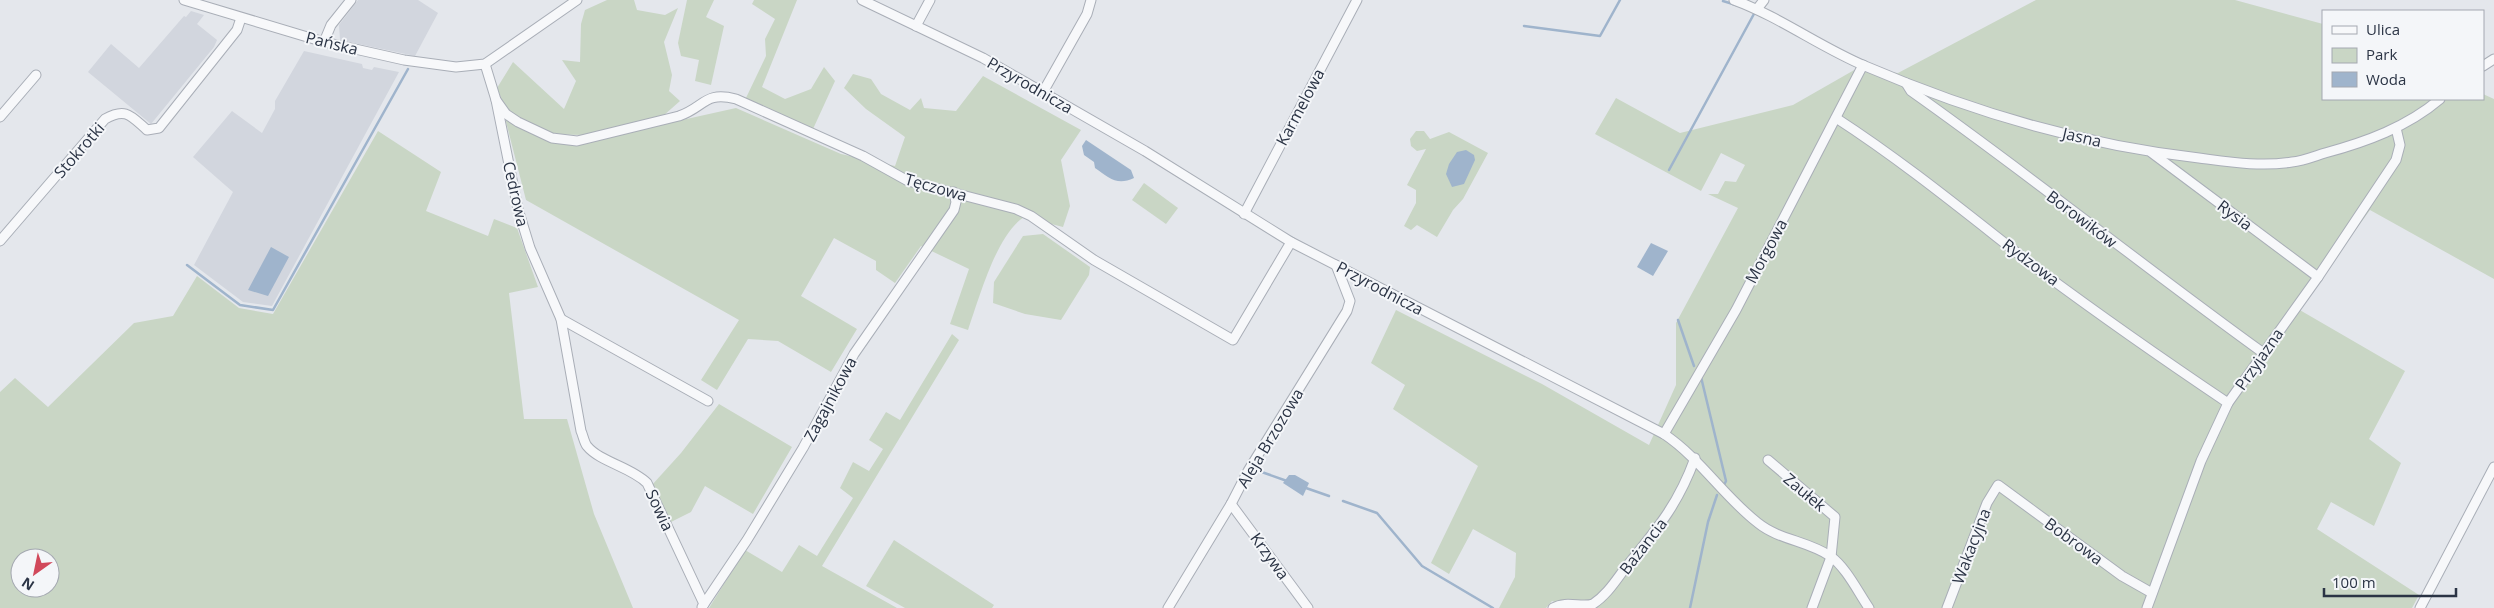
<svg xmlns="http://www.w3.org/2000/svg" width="2494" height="608" viewBox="0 0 2494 608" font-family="'Open Sans',sans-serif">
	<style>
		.built { fill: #d2d6de }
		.green { fill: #c9d6c5; fill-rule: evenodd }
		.water { fill: #9fb4cc }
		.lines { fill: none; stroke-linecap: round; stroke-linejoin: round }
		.stream { stroke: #9fb4cc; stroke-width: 2.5 }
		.minor-casing { stroke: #a9aeb7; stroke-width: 11 }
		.minor { stroke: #f7f8fa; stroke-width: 9 }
		.labels { text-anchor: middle; stroke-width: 4; stroke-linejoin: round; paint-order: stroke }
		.street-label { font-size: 16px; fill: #2b3445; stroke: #f4f6f9 }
	</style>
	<rect width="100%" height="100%" fill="#e4e7ec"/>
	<g class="built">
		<path d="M358 0H418L438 13 415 56 340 40 339 25Z"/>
		<path d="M191 11 204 15 197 24 217 40 214 47 151 124 88 72 111 44 139 68 184 16 186 17Z"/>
		<path d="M304 51 362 64 363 68 372 70 374 67 399 72 272 306 243 302 194 265 233 192 193 157 232 111 262 133 275 109V101Z"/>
	</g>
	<g class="green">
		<path d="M607 0H634L637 10 665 15 678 8 664 42 672 75 669 91 680 101 663 116 583 135 543 134 507 112 497 88 513 62 564 109 576 81 562 60 580 62 581 24 585 10Z"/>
		<path d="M687 0H714L706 17 724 26 711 85 695 81 699 60 681 56 678 43Z"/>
		<path d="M754 0H797L762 87 785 99 811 89 824 67 835 81 813 129 745 100 766 56 765 39 775 19 752 4Z"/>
		<path d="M2036 0H2235L2323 24V99H2483V94L2494 99V279L2370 210 2298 309 2405 371 2369 439 2401 463 2374 526 2331 502 2317 529 2419 595 2412 608H1573L1552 601 1546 608H1499L1515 577 1516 553 1473 529 1449 574 1431 563 1478 466 1393 409 1405 385 1371 363 1396 310 1542 384 1649 445 1676 385V323L1738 208 1708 194H1718L1725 181 1736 182 1745 165 1721 153 1701 191 1595 134 1616 98 1680 133 1793 105 1856 69 1898 73Z"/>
		<path d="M853 74 871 79 881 94 910 110 921 98 924 108 956 111 983 76 1081 130 1061 160 1070 206 1063 227 1024 217C996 235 979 299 968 330L950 324 969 269 921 246 895 283 876 270V261L834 238 801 296 857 329 831 372 778 341 748 339 717 390 701 380 739 320 526 200 505 118 556 144H574L736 108 841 154 895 166 905 137 866 109 844 88Z"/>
		<path d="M378 131 441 172 426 211 488 236 494 219 517 228 538 287 509 293 524 419H567L594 514 633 608H0V392L15 378 48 407 134 323 173 316 197 276 239 308 273 314ZM20 558H50V588H20Z"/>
		<path d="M1416 131H1424L1430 139 1449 132 1488 153 1463 199 1453 210 1437 237 1417 225 1411 230 1404 226 1416 203V190L1407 185 1426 149 1417 151 1411 146 1410 139Z"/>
		<path d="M1144 183 1178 208 1166 224 1132 200Z"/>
		<path d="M1043 234 1090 267 1089 275 1061 320 1025 314 993 303 994 282 1023 236Z"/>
		<path d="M952 334 959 340 822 566 897 608H709L745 550 782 572 799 545 817 556 853 498 840 488 853 462 869 471 883 449 869 440 886 412 900 420Z"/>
		<path d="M719 404 792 447 753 514 705 486 691 512 671 522 652 485 681 453Z"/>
		<path d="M894 540 994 605 992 608H905L866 586Z"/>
	</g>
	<g class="water">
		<path d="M1086 140 1131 170 1134 178C1117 186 1109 178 1095 168L1094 162 1084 155 1082 146Z"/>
		<path d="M1466 150 1474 155 1475 160 1464 184 1452 187 1446 174 1449 164 1457 152Z"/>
		<path d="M1651 243 1668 251 1653 276 1637 267Z"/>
		<path d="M271 247 289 257 268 296 248 290Z"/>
		<path d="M1289 475H1295L1309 483 1303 496 1283 483Z"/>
	</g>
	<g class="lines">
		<g class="stream">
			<path d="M1723 1 1736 5"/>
			<path d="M1524 26 1600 36 1620 0"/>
			<path d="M1669 170 1755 12"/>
			<path d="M187 265 240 305 273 310 408 69"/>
			<path d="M1678 320 1694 366"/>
			<path d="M1701 377 1726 481 1724 485"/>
			<path d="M1256 470 1287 481"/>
			<path d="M1306 488 1329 496"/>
			<path d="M1343 501 1377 513 1422 566 1493 608"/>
			<path d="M1690 608 1708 522 1717 495"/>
		</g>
		<defs>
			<g id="minor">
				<path d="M184 0 324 42 404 60 456 67 485 64 577 0"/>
				<path d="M862 0 983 58 1145 151 1291 242 1664 434C1701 459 1723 496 1758 523 1779 540 1808 541 1830 556 1846 567 1858 592 1869 608"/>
				<path d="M1734 0C1780 17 1820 47 1865 66 1972 112 2083 145 2199 158 2230 162 2261 167 2292 162 2303 161 2315 156 2325 153 2366 142 2407 127 2440 99"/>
				<path d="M1757 9 1764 0"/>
				<path d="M916 26 930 0"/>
				<path d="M324 42 331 25 351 0"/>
				<path d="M485 64 496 100 518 209 530 248 561 319 581 431C583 435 584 442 587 446 600 462 631 467 647 483L704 604"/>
				<path d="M2483 66 2494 59"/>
				<path d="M1906 83 1911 91C2030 175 2144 267 2262 352"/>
				<path d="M1043 92 1087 14 1091 0"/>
				<path d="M496 100 506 114 518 122 552 138 577 141 679 116C705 107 704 91 736 99L863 156 908 181 1016 209 1031 216 1094 260 1233 340 1291 242"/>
				<path d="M0 117 36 75"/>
				<path d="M1836 118C1907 164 1972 218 2039 270 2101 316 2164 360 2228 403"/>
				<path d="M2152 153 2318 277"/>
				<path d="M1244 214 1357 0"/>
				<path d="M0 241 105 119C126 107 131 116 147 130L159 128 237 30 241 18"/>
				<path d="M561 319 708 401"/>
				<path d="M1664 434 1736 310 1863 65"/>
				<path d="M1768 460 1835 517 1831 557 1812 608"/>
				<path d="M1231 504 1308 608"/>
				<path d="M702 607 747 540 803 448 854 354 954 210 956 202 954 192"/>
				<path d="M1168 608 1231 504 1248 471 1347 311 1350 301 1336 265"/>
				<path d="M1553 608C1567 600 1581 608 1593 604 1607 595 1616 580 1626 567 1657 529 1678 505 1695 458"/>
				<path d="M1947 608 1987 503 1998 485 2122 576 2152 593"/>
				<path d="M2147 608 2201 461 2228 403 2318 277 2396 160 2400 145 2396 128"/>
				<path d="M2420 608 2494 467"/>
			</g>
		</defs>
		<use href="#minor" class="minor-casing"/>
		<use href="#minor" class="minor"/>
	</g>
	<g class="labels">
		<g class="street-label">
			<text transform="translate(332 43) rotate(14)" y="6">Pańska</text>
			<text transform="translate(1030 85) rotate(30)" y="6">Przyrodnicza</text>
			<text transform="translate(1300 107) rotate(-62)" y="6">Karmelowa</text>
			<text transform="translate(2082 137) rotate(13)" y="6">Jasna</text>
			<text transform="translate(79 150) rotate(-49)" y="6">Stokrotki</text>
			<text transform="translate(936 187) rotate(16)" y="6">Tęczowa</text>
			<text transform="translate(516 194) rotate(77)" y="6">Cedrowa</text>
			<text transform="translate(2235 215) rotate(37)" y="6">Rysia</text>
			<text transform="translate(2082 219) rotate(37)" y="6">Borowików</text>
			<text transform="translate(1766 251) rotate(-62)" y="6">Morgowa</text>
			<text transform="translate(2031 262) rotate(37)" y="6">Rydzowa</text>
			<text transform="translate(1380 288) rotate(28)" y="6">Przyrodnicza</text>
			<text transform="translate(2259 359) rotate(-55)" y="6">Przyjazna</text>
			<text transform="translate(830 399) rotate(-62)" y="6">Zagajnikowa</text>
			<text transform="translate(1270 438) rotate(-59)" y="6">Aleja Brzozowa</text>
			<text transform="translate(1805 492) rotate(40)" y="6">Zaułek</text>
			<text transform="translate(660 510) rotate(65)" y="6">Sowia</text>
			<text transform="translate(2074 541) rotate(36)" y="6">Bobrowa</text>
			<text transform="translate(1643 546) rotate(-52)" y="6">Bażancia</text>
			<text transform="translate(1971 546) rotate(-69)" y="6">Wakacyjna</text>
			<text transform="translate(1270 556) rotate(54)" y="6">Krzywa</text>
		</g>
	</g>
	<rect x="2322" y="10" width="162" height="90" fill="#f4f6f9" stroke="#a4a8b1"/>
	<rect x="2332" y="26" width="25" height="8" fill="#f7f8fa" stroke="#a4a8b1"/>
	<text x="2366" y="35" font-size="15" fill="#2b3445">Ulica</text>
	<rect x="2332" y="48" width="25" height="15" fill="#c9d6c5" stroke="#a4a8b1"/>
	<text x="2366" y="60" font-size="15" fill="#2b3445">Park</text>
	<rect x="2332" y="72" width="25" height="15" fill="#9fb4cc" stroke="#a4a8b1"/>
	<text x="2366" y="85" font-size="15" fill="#2b3445">Woda</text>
	<g transform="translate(35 573) rotate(213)"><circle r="24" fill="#f4f6f9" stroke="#a4a8b1"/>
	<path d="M0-4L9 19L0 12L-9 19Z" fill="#d1495b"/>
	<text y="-8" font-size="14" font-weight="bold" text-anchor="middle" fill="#2b3445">N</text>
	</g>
	<path d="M2324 588v8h132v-8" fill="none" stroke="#2b3445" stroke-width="2.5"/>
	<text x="2332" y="588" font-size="15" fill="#2b3445" stroke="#f4f6f9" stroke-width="4" paint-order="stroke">100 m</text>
</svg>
